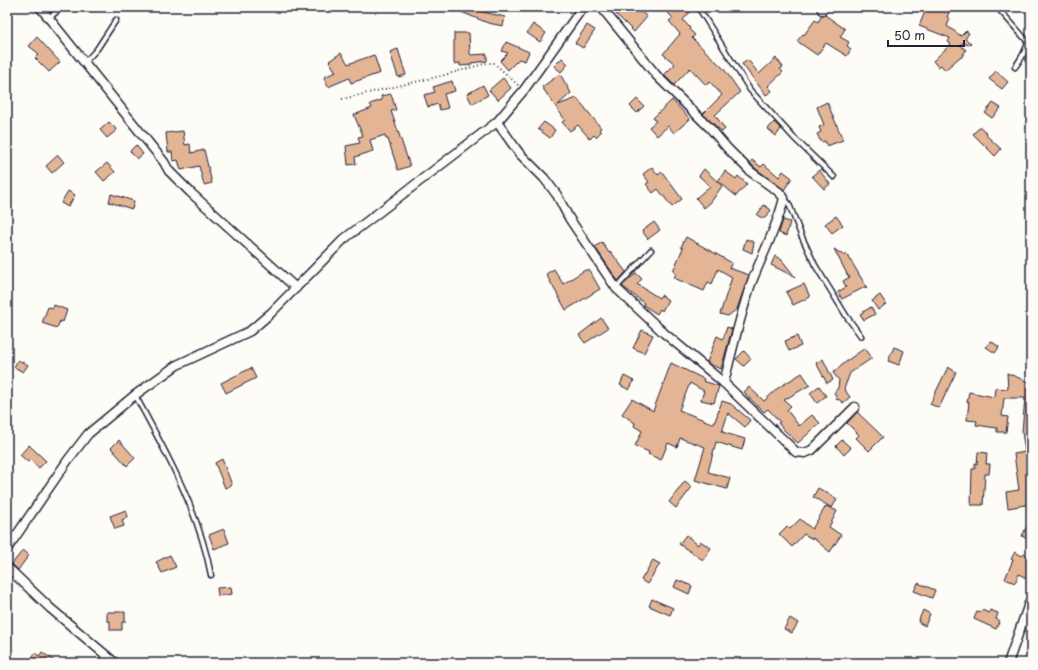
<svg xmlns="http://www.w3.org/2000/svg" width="1038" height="670" viewBox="0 0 1038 670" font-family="'Playpen Sans',sans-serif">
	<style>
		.building { fill: #e4b595; stroke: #22223b }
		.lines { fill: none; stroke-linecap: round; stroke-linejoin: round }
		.service-casing { stroke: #22223b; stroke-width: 7 }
		.minor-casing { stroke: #22223b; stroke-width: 11 }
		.path { stroke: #22223b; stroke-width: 2; stroke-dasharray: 1 3; stroke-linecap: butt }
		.service { stroke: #fdfcf7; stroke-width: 4 }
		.minor { stroke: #fdfcf7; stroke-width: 8 }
	</style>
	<rect width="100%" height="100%" fill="#fdfcf7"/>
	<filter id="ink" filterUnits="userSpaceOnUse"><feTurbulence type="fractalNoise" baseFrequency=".025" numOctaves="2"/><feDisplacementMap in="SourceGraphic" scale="8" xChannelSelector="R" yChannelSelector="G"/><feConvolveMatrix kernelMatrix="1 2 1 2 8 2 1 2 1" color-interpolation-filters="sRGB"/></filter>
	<g filter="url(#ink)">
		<g class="building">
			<path d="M449 7H471L483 12 505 17 503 26 488 23Z"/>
			<path d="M609 7H636L647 17 634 32Z"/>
			<path d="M673 7H686L690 12 683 20 690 28 689 29 695 35 692 38 724 69 740 92 715 115 725 129 722 132 703 114 722 95 710 82 706 85 690 68 674 85 664 75 675 64 663 54 680 34 669 21 673 18 667 12Z"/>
			<path d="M927 7H951L947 17 950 19 947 26 961 36 966 31 969 33 965 39 971 43 969 45 962 43 960 45 966 50 961 58 960 57 945 70 941 65 938 67 933 61 951 44 948 42 950 38 919 26Z"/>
			<path d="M822 15H825L845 29 840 37 849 42 847 46 851 49 847 56 826 43 817 55 797 41 803 34 804 35 815 20 818 22Z"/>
			<path d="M533 24 546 33 540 42 527 33Z"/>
			<path d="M587 25 595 30 583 48 575 43Z"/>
			<path d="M454 33H469L470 53 471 55 487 54V61L471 63V65L460 66V63L454 64Z"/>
			<path d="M37 37 60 62 49 72 35 58 39 54 29 46Z"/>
			<path d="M506 42 529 52 525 61 519 59 508 70 500 61 508 53 502 51Z"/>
			<path d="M398 49 406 75 398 77 390 52Z"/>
			<path d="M341 53 348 64 374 55 380 73 351 83 349 78 328 87 324 77 336 72 329 61Z"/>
			<path d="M562 58 568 64 561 72 554 66Z"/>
			<path d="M776 58 783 67 780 69 783 72 768 86 772 91 766 95 742 64 748 60 759 74Z"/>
			<path d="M996 71 1008 82 1002 89 989 79Z"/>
			<path d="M560 74 571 93 558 105 577 98 601 128 599 130 601 132 596 137 594 135 590 139 578 125 570 131 562 122 565 120 542 87Z"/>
			<path d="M503 78 511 88 498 100 489 90Z"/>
			<path d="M452 81 455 91 444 94 448 108 440 110 438 104 428 107 424 95 435 92 433 87Z"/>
			<path d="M483 85 488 95 472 104 467 94Z"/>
			<path d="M391 94 396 110 391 111 410 166 398 170 388 139H386L385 135 370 140 373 151 355 157 356 164 348 165 346 146 360 143 358 137 363 136 354 115 372 108 370 104 382 100 381 96Z"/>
			<path d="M637 99 644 106 637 113 630 106Z"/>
			<path d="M672 100 690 119 674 133 668 126 657 136 649 127 656 121 653 118Z"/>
			<path d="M827 102 843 140 827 146 825 141 821 142 817 134 821 132 819 127 824 125 817 107Z"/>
			<path d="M993 103 1001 108 992 118 985 113Z"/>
			<path d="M109 122 117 130 107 138 100 130Z"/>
			<path d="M544 122 555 130 550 138 538 129Z"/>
			<path d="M774 122 781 129 776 136 768 129Z"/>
			<path d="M980 127 987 133 986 135 1001 149 995 156 973 134Z"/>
			<path d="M183 131 185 145 190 144 191 153 204 150 212 183 204 185 199 166 181 170 178 160 173 161 172 152H168L166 133Z"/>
			<path d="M136 145 143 154 137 159 130 151Z"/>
			<path d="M58 155 64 162 52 173 46 166Z"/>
			<path d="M752 160 761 167 764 164 779 177 783 171 792 178 784 190 755 168 750 163Z"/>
			<path d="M107 163 115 172 104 181 96 172Z"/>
			<path d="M652 167 658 175 662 172 682 199 672 207 658 189 653 193 646 184 649 182 643 174Z"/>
			<path d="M704 169 722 186 711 202 704 208 696 198 710 186 699 176Z"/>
			<path d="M819 170 830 184 824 189 812 176Z"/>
			<path d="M725 171 736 179 738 176 747 184 736 196 718 181Z"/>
			<path d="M68 191 75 195 68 207 61 203Z"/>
			<path d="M111 194 134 201 132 209 109 202Z"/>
			<path d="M764 205 771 210 765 218H762L757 215Z"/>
			<path d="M836 216 843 225 832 233 825 224Z"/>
			<path d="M783 220 790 222 786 236 779 233Z"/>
			<path d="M654 222 660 230 648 239 642 231Z"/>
			<path d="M686 237 732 263 729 268 749 275 737 309 728 316 720 314 732 277 718 269 712 284 708 282 704 291 674 278 676 273 673 271 683 248 681 247Z"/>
			<path d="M746 239 754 242 752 253 743 249Z"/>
			<path d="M602 242 609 253 611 252 626 272 618 281 595 247Z"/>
			<path d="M834 249 845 256 847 254 867 288 865 287 842 299 838 292 846 287 843 281 850 277 848 276Z"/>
			<path d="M775 256 782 260 795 277 771 265Z"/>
			<path d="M554 269 563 284 585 270H589L600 289 566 310 546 274Z"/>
			<path d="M636 273 642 279 637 284 659 298 661 295 668 300 662 311 660 309 657 314 643 305 644 303 622 286Z"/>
			<path d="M804 284 810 297 793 305 786 292Z"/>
			<path d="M880 295 886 304 878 310 872 301Z"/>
			<path d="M54 305 67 310 63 322 60 321 57 328 42 323 48 307 53 308Z"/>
			<path d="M871 307 875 314 864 320 860 314Z"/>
			<path d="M601 318 608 328 585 343 579 335Z"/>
			<path d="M727 327 732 329 721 369 711 365 707 362 717 336 723 339Z"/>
			<path d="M642 330 653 335 644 353 633 348Z"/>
			<path d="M797 336 801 346 789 351 785 341Z"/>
			<path d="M991 341 999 347 995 353 986 347Z"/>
			<path d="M894 347 904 351 899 365 888 361Z"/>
			<path d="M865 348 872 358 850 373 844 389 850 397 843 403 840 400 836 399 837 397 834 393 838 388 839 380 833 373 848 360Z"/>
			<path d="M744 351 751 359 744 366 736 359Z"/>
			<path d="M823 359 833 380 827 383 816 363Z"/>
			<path d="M18 360 28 365 23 372 14 367Z"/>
			<path d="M671 363 704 379 703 381 719 386 714 403 701 400 704 391 690 383 679 410 714 424 722 401 731 404 750 420 745 427 728 413 722 432 745 439 742 450 716 442 708 472 730 478 727 489 695 480 705 447 680 438 677 447 668 443 661 460 648 454 649 452 635 446 642 431 634 426 635 423 622 414 632 399 653 411Z"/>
			<path d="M948 367 956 372 939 408 930 404Z"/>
			<path d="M251 368 256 378 226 393 221 383Z"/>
			<path d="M802 373 810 385 784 400 791 406 787 410 799 426 812 415 820 423 798 443 783 429 778 423 780 422 768 409 764 412 746 395V394L744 392 749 387 764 401 778 388Z"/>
			<path d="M1007 373 1031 383V504L1008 508 1006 492 1019 490 1014 454 1025 452 1022 432 1025 398H1004L1002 416 1008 417 1006 432H997V428L976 425 977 421 967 420 969 402H967L969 392 994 397 995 388 1008 389Z"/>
			<path d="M624 376 634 381 629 390 620 385Z"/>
			<path d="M819 386 826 396 817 403 810 393Z"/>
			<path d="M857 412 883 437 869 451 856 438 859 435 847 423Z"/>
			<path d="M119 440 135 458 127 466 111 448Z"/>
			<path d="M842 440 851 448 844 455 836 446Z"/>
			<path d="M29 445 46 461 39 468 30 460 28 462 20 455Z"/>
			<path d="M978 452 987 453 986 464H990L989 474H985L983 505H971L972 469H975V463L977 464Z"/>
			<path d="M222 459 232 485 225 488 215 463Z"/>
			<path d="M685 481 692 487 676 508 669 502Z"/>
			<path d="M818 488 837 499 832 508 813 497Z"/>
			<path d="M826 506 837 511 829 527 841 535 830 552 813 538 812 539 804 534 792 547 779 534 787 526 790 529 800 519 812 529Z"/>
			<path d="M126 510 128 517 122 520 124 526 115 529 110 516Z"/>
			<path d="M1031 518V541L1022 536Z"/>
			<path d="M224 529 229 543 214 549 209 535Z"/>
			<path d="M686 535 698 545 700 541 711 548 703 560 679 544Z"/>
			<path d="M23 550 29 555 18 570 12 564Z"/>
			<path d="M1015 552 1022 556 1024 554 1031 558 1026 565 1031 568V581L1019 574 1015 583 1005 579 1013 560 1011 559Z"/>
			<path d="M170 555 176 567 162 573 156 562Z"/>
			<path d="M653 560 660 564 647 584 641 580Z"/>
			<path d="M677 580 692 586 689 594 674 587Z"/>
			<path d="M918 583 935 590 932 598 914 591Z"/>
			<path d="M231 587 232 594 218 596 217 588Z"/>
			<path d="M652 599 673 608 670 615 649 606Z"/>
			<path d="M923 610 930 614 925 626 918 622Z"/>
			<path d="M982 610 989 613 990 610 998 613 996 619 1000 621 996 629 974 619 977 611 981 612Z"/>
			<path d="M107 612H125V622H122V630H110V621H107Z"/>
			<path d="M790 618 798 623 792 633 784 629Z"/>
			<path d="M42 652 57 663H28L35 653 39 656Z"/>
		</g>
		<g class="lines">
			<defs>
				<g id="service">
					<path d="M698 7 750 90 794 138 834 177"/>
					<path d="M997 7 1028 42C1026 52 1021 59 1015 67"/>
					<path d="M49 18 62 7"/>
					<path d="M85 62 97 49 116 20"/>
					<path d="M785 199 789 204 801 235 815 265 847 317 861 336"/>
					<path d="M616 288 651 250"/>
					<path d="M135 395C166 452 199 511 211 575"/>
				</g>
				<g id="minor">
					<path d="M40 7 164 162 169 171 190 192 296 288"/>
					<path d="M601 7 657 76 710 128 728 149 751 172 779 192 784 198C777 228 762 255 751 284 740 316 732 350 724 383"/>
					<path d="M822 10 824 7"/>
					<path d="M497 122 519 153 544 178 557 195 569 218 616 288 664 333 724 383 796 452 805 453 812 450 855 407"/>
					<path d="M7 549 68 460 88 434 135 395 177 365 250 331 271 313 344 239 497 122 524 90 583 7"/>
					<path d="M7 567 50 608 114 662"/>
					<path d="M1008 663 1031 598"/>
				</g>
			</defs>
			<use href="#service" class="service-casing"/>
			<use href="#minor" class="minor-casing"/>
			<path class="path" d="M342 99 441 76 487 63H494L518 85"/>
			<use href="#service" class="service"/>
			<use href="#minor" class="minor"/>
		</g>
	</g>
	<rect width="1038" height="670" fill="none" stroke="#fdfcf7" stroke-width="24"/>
	<rect x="12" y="12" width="1014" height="646" fill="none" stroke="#22223b" stroke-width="1.5" filter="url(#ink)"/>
	<path d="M888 40v6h76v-6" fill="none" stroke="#22223b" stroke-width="2"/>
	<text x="894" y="40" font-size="12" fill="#22223b" stroke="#fdfcf7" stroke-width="3" paint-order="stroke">50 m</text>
</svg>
